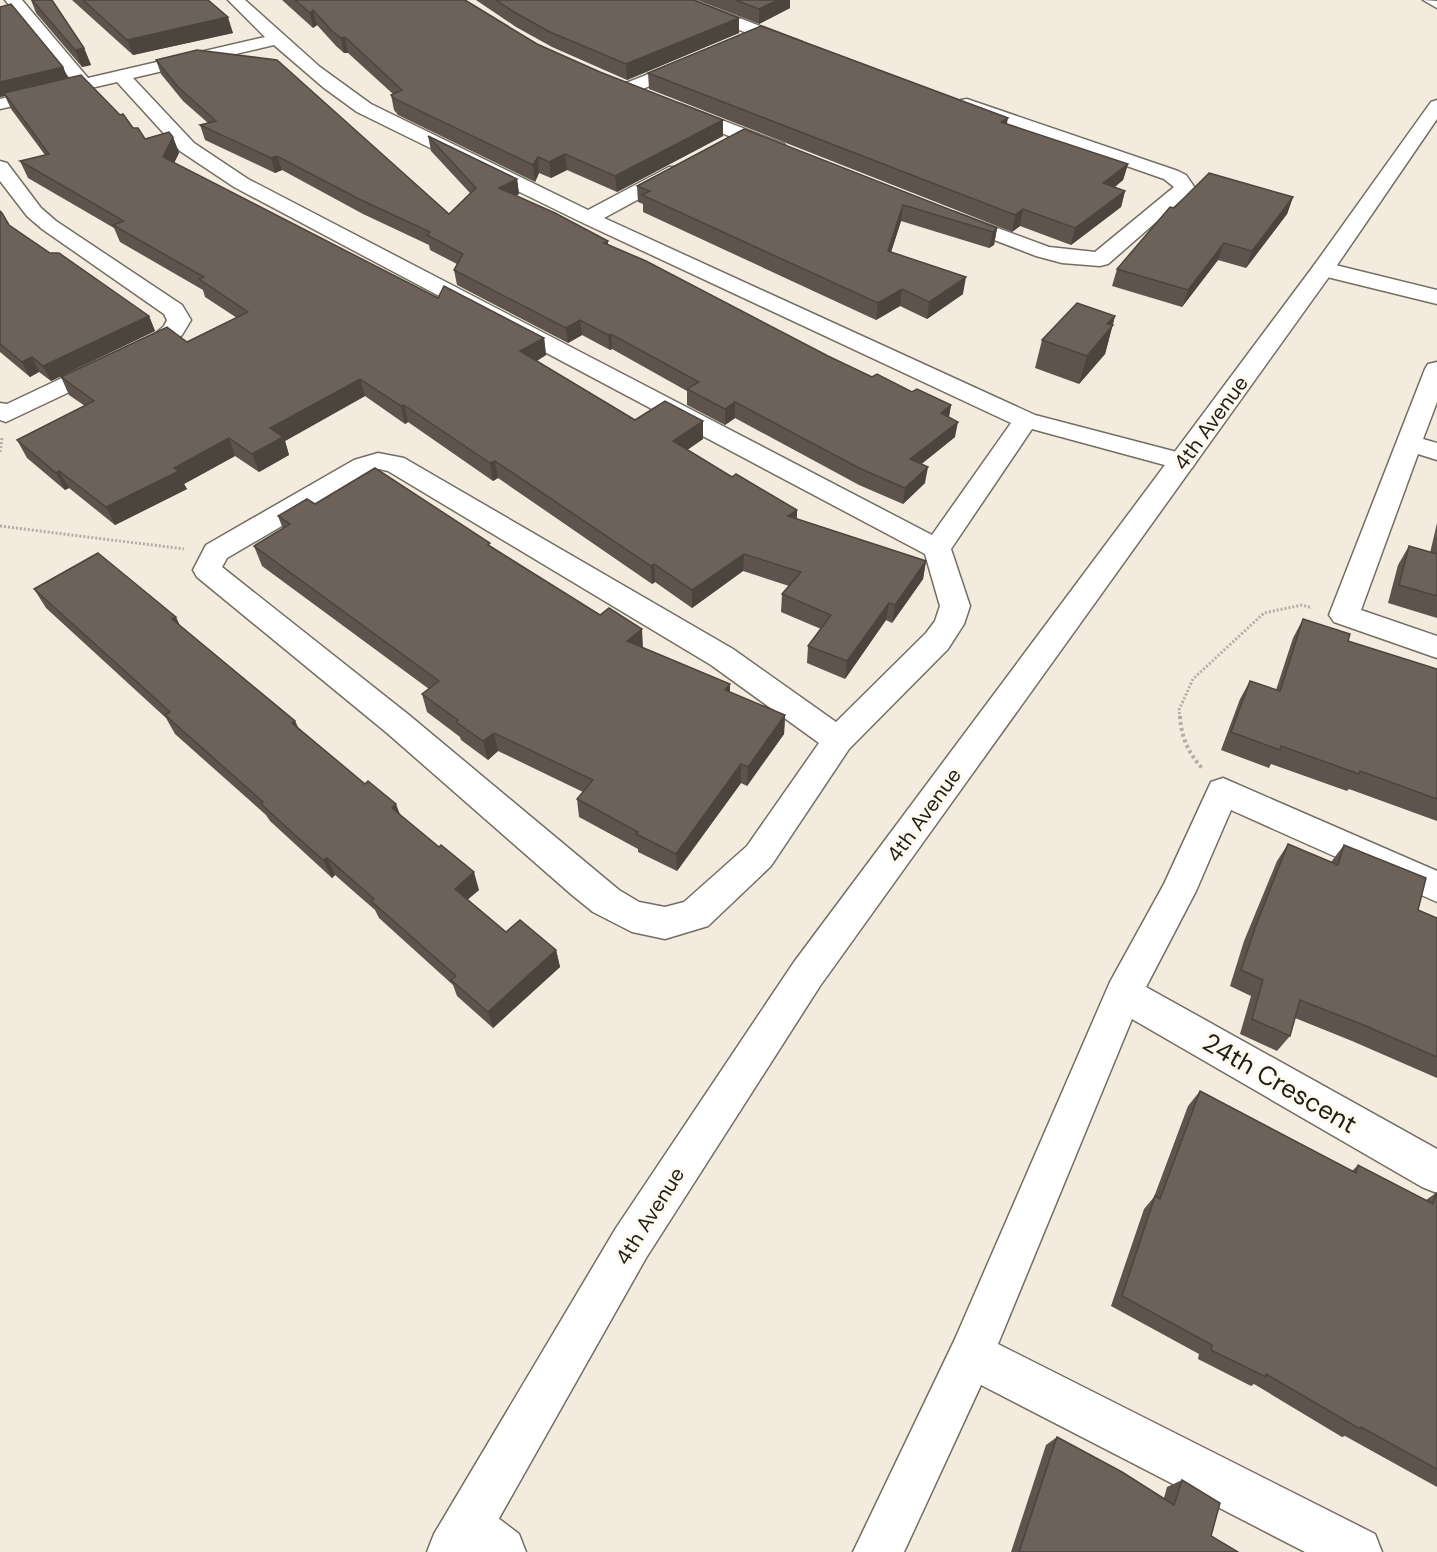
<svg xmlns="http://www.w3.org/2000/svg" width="1437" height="1552" viewBox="0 0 1437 1552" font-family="'DM Sans',sans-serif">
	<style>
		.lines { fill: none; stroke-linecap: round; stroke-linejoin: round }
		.lane-casing { stroke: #736e62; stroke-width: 3 }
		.street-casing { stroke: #736e62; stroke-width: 3 }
		.secondary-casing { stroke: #736e62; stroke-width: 3 }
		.path-far1 { stroke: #b3aea3; stroke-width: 3; stroke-dasharray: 2 2; stroke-linecap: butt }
		.path { stroke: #b3aea3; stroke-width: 4; stroke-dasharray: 3 3; stroke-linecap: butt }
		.lane { fill: #fff; fill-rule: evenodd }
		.street { fill: #fff; fill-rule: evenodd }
		.secondary { fill: #fff; fill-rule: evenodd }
		.wall { fill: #5e544d }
		.shaded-wall { fill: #4c453e }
		.building { fill: #6d6259; stroke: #4c453e; stroke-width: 1.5 }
		.labels { text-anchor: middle; stroke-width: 6; stroke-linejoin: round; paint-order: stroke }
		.street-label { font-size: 21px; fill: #201e19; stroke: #fffaef }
		.near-street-label { font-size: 26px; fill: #201e19; stroke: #fffaef }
	</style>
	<rect width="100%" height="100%" fill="#f3ecde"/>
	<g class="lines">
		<defs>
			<path id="lane" d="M1423 0 1437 1V8Z"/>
			<g id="street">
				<path d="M5 0H22L88 78 265 37 228 0H245L320 67 371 104 588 210 669 167H683L686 171 683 175 604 218 1035 415 1192 456 1196 462 1192 468 1183 470 1032 429 951 549 970 606 964 624 948 649 849 749 771 866 708 926 665 939 632 932 593 912 572 895 387 733 197 577 193 570 206 545 354 460 378 453 404 458 733 649 836 722 926 633 935 621 940 606 925 554 234 187 180 151 117 82 0 109V99L73 82ZM274 45 324 88 357 112 581 222 1011 423 932 535 248 179 194 143 133 78ZM379 469 388 471 711 665 819 743 747 846 684 902 665 907 639 902 619 890 409 715 222 567 227 558Z"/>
				<path d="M669 0H692L802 42 805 46 802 50H790L671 3Z"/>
				<path d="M689 58 695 59 698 63 695 67 633 93H621L618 89 621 85Z"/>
				<path d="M967 99 1178 171 1186 175 1195 188 1108 264 1100 266 1062 263 1036 256 947 222 944 218 947 214 954 212 1049 247 1095 252 1174 187 1164 179 961 108 958 104 961 100Z"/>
				<path d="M680 104 784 144 787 148 784 152H770L673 114 671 110 673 106Z"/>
				<path d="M0 161 7 163 41 208 56 221 182 305 191 320 182 335 171 344 6 422 0 420V403L7 404 155 334 164 326 167 320 164 314 42 229 27 216 0 181Z"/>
				<path d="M1323 262 1437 290V304L1315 274 1312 269 1315 264Z"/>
				<path d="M1437 362V402L1423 439 1437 443V460L1418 454 1361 610 1437 636V658L1334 622 1329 615 1425 369 1428 364Z"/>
				<path d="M1223 778 1437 871V902L1231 810 1196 891 1146 987 1437 1149V1193L1422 1187 1132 1019 998 1344 1375 1534 1382 1552H1305L981 1385 904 1552H853L955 1339 1110 982 1164 884 1211 782Z"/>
				<path d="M468 1500 485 1508 519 1534 526 1552H462L451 1542 443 1525 451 1508Z"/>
			</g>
			<path id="secondary" d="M1437 100V119L1331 274 820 986 646 1258 480 1552H427L434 1534 616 1228 794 962 1315 264 1431 102Z"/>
		</defs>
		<use href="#lane" class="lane-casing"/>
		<use href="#street" class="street-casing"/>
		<use href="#secondary" class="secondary-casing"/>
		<g class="path-far1">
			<path d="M0 452 2 438"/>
			<path d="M0 526 184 549"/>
			<path d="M1180 718 1179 710 1193 679 1264 613 1302 605 1312 608"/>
		</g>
		<path class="path" d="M1180 716C1181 736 1188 753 1202 768"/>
		<use href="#lane" class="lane"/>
		<use href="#street" class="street"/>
		<use href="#secondary" class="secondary"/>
	</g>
	<g class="wall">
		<path d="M31 0H52L84 48 91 65 82 67 36 13Z"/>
		<path d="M72 0H208L233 33 133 55Z"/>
		<path d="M282 0H465L537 44 723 136 617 192 567 170 551 178 539 173 535 182 398 115 394 110 391 95 393 94 348 53H344L336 46 317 25 313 28Z"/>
		<path d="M476 0H694L739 33 627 80 552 47 516 27Z"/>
		<path d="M697 0H790V8L759 24Z"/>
		<path d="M0 7 63 67 68 78 133 128 145 139 173 137 179 153 174 163 438 298 544 338 546 355 537 361 635 420 703 421V439L687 450 732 477 797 510V519L926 561 923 579 892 623 886 620 845 679 807 663 808 646 821 629 781 612 782 594 789 586 743 571 692 608 655 582 652 584 498 478 493 481 408 422 405 424 365 396 285 441 289 455 259 472 235 456 184 484 187 489 115 525 69 488 65 490 27 458 17 440 85 406 69 395 61 377 187 342 237 318 205 297 203 290 120 242 114 228 28 178 20 161 45 155 11 109 5 96 0 97Z"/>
		<path d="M156 60 449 214 470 193 431 151 428 136 517 179 519 194 516 196 608 241V245L828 356 872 377 912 392 951 405 949 417 955 437 921 464 925 483 903 504 859 485 735 418 725 425 687 405V391L612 349 610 350 582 335 568 343 457 285 454 270 457 264 430 250 429 245 363 214 282 170 275 173 205 140 200 125 208 123 183 101 161 74Z"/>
		<path d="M648 73 1007 125 1128 164 1123 180 1115 187 1125 191 1121 207 1071 245 1020 226 1012 232 649 89Z"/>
		<path d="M744 129 997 228 994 245 989 248 901 221 891 252 963 294 927 319 900 306 876 320 643 212V204L638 202 637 186Z"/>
		<path d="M1293 197 1287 214 1246 268 1218 260 1182 307 1112 286 1117 269 1174 208Z"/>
		<path d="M0 211 9 225 50 253 149 316 155 331 51 381 39 372 30 377 0 352Z"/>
		<path d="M1115 316 1105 354 1079 384 1035 368 1042 340Z"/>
		<path d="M315 504 491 546 643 648 730 684V692L785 715 784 734 747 786 741 783 677 871 638 852V849L579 817 577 799 583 792 498 751 488 760 461 740 460 737 427 712 422 694 429 689 262 566 254 546 283 529 278 516Z"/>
		<path d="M1437 523V618L1388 603 1398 565 1409 546 1430 553Z"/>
		<path d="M34 589 181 626 295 721 299 729 400 815 479 890 467 900 506 932 556 950 560 967 493 1028 457 996 453 985 379 918 375 910 335 875 332 878 270 821 266 815 175 734 166 718 46 608Z"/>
		<path d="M1303 619 1348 641 1437 669V821L1349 789 1347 791 1271 764 1269 768 1221 750 1240 699 1250 681 1276 690 1293 638Z"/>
		<path d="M1288 844 1331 862 1344 845 1418 910 1437 918V1078L1352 1041 1295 1018 1290 1036 1277 1051 1240 1034 1251 996 1230 986 1244 941 1277 861Z"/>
		<path d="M1200 1091 1352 1171 1358 1165 1426 1200 1436 1193H1437V1487L1345 1436 1342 1437 1254 1384 1251 1386 1198 1359 1199 1354 1111 1306 1144 1209 1154 1197 1188 1106Z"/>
		<path d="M1057 1437 1164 1498 1167 1487 1182 1480 1211 1536 1238 1552H1011L1046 1445Z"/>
	</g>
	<g class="shaded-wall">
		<path d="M771 0H790V8L759 24V9Z"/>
		<path d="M313 10 317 25 313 28 310 13Z"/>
		<path d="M228 17 233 33 133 55 127 40Z"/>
		<path d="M739 18V33L627 80 626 64Z"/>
		<path d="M345 37 348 53H344L341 38Z"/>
		<path d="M84 48 91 65 82 67 75 50Z"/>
		<path d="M63 67 69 81 4 93 5 96 0 97V82Z"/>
		<path d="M1008 118 1005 134 1001 122Z"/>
		<path d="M723 120V136L617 192 615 176Z"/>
		<path d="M173 137 179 153 169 173 163 157Z"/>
		<path d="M565 154 567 170 551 178 549 162Z"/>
		<path d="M277 156 282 170 275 173 271 158Z"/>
		<path d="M538 157 539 173 535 182 533 165Z"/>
		<path d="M1128 164 1123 180 1099 199 1103 183Z"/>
		<path d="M517 179 519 194 501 203 499 188Z"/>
		<path d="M1125 191 1121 207 1071 245 1075 228Z"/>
		<path d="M1293 197 1287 214 1246 268 1252 251Z"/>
		<path d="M903 205 901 221 886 268 888 251Z"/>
		<path d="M1023 209 1020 226 1012 232 1015 215Z"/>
		<path d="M997 228 994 245 989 248 993 232Z"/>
		<path d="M1224 243 1218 260 1182 307 1188 290Z"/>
		<path d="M966 277 963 294 927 319 929 302Z"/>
		<path d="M902 289 900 306 876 320 878 303Z"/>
		<path d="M149 316 155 331 51 381 43 366Z"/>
		<path d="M1115 316 1105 354 1079 384 1087 356 1107 324Z"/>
		<path d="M580 320 582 335 568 343 566 328Z"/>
		<path d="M611 334 612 349 610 350 608 335Z"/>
		<path d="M544 338 546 355 523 369 520 351Z"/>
		<path d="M32 357 39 372 30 377 22 362Z"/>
		<path d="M360 379 365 396 285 441 289 455 259 472 252 454 270 428Z"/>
		<path d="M735 402V418L725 425V409Z"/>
		<path d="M404 405 408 422 405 424 401 406Z"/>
		<path d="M951 405 948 421 941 413Z"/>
		<path d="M703 421V439L674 459 673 441Z"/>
		<path d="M958 422 955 437 908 475 910 459Z"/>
		<path d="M229 438 235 456 184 484 187 489 115 525 106 507 174 468Z"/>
		<path d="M495 461 498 478 493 481 490 463Z"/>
		<path d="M928 467 925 483 903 504 905 488Z"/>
		<path d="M59 471 69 488 65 490 56 473Z"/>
		<path d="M797 510 796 528 788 516Z"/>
		<path d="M744 554 743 571 692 608V590Z"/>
		<path d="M926 561 923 579 892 623 895 605Z"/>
		<path d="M654 564 655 582 652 584 651 566Z"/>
		<path d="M889 603 886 620 845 679 847 661Z"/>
		<path d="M176 617 185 636 172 619Z"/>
		<path d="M642 629 643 648 627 641Z"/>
		<path d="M730 684V703L725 690Z"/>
		<path d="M785 715 784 734 747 786 748 767Z"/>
		<path d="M295 721 303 740 292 723Z"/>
		<path d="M494 733 498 751 488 760 483 741Z"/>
		<path d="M741 764V783L677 871 676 854Z"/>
		<path d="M396 804 403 822 392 808Z"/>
		<path d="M327 858 335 875 332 878 323 860Z"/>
		<path d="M474 872 479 890 460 906 455 889Z"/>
		<path d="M556 950 560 967 493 1028 488 1012Z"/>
	</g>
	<g class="building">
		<path d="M32 0H52L84 48 75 50Z"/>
		<path d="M83 0H208L228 17 127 40Z"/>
		<path d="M295 0H465L537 44 600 72 723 120 615 176 565 154 549 162 538 157 533 165 395 99 391 95 402 90 345 37 341 38 332 31 313 10 310 13Z"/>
		<path d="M496 0H694L739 18 626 64 550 32 514 12Z"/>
		<path d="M735 0H778L759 9Z"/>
		<path d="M11 4 63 67 0 82V7Z"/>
		<path d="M761 26 1008 118 1001 122 1128 164 1103 183 1125 191 1075 228 1023 209 1015 215 648 73Z"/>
		<path d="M197 50 277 60 449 214 476 188 428 136 517 179 499 188 555 213 608 241 604 243 646 261 828 356 872 377 877 374 912 392 917 389 951 405 941 413 958 422 910 459 928 467 905 488 861 469 735 402 725 409 687 389 699 382 611 334 608 335 580 320 566 328 454 270 463 254 427 235 430 232 359 199 277 156 271 158 200 125 216 121 178 87 156 60Z"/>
		<path d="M81 75 120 115 123 114 133 128H138L145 139 169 132 173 137 163 157 438 298 444 286 544 338 520 351 635 420 665 401 703 421 673 441 732 477 736 474 797 510 788 516 926 561 895 605 889 603 847 661 808 646 831 615 782 594 801 572 744 554 692 590 654 564 651 566 495 461 490 463 404 405 401 406 360 379 270 428 283 437 252 454 229 438 174 468 179 471 106 507 59 471 56 473 17 440 94 401 61 377 167 327 187 342 248 312 199 279 204 277 113 225 124 221 20 161 49 154 4 93Z"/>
		<path d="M744 129 997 228 993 232 903 205 888 251 966 277 929 302 902 289 878 303 642 195 650 191 637 186Z"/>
		<path d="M1209 173 1293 197 1252 251 1224 243 1188 290 1117 269 1170 207 1174 208Z"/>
		<path d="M0 211 2 213 9 225 50 253H59L149 316 43 366 32 357 22 362 0 344Z"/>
		<path d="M1077 303 1115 316 1107 324 1113 325 1087 356 1042 340Z"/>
		<path d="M375 468 490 543 488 545 600 615 609 608 642 629 627 641 730 684 725 690 785 715 748 767 741 764 676 854 636 834 638 832 577 799 593 780 494 733 483 741 456 722 458 720 422 694 439 681 254 546 290 524 278 516 307 499 315 504Z"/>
		<path d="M1409 546 1437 554V596L1399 585Z"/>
		<path d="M98 553 176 617 172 619 295 721 292 723 365 784 368 781 396 804 392 808 439 847 441 845 474 872 455 889 506 932 520 920 556 950 488 1012 451 980 456 976 371 901 374 899 327 858 323 860 295 835 261 804 263 802 165 715 170 712 34 589Z"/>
		<path d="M1303 619 1350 634 1348 641 1437 669V799L1360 771 1359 774 1281 746 1280 750 1231 732 1250 681 1280 691Z"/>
		<path d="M1288 844 1338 865 1344 845 1426 878 1418 910 1437 918V1057L1366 1026 1300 1000 1290 1036 1252 1019 1263 980 1241 970 1256 925Z"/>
		<path d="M1200 1091 1356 1173 1358 1165 1433 1204 1436 1193H1437V1469L1361 1427 1360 1429 1266 1374V1377L1211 1350 1212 1345 1122 1296 1155 1196 1160 1199Z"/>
		<path d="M1057 1437 1122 1472 1174 1505 1182 1480 1220 1503 1211 1536 1238 1552H1019Z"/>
	</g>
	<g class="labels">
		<g class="street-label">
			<text transform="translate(1211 423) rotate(-54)" y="7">4th Avenue</text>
			<text transform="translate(924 815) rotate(-54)" y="7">4th Avenue</text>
			<text transform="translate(650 1216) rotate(-58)" y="7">4th Avenue</text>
		</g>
		<g class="near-street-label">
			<text transform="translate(1280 1083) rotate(30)" y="9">24th Crescent</text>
		</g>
	</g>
</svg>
